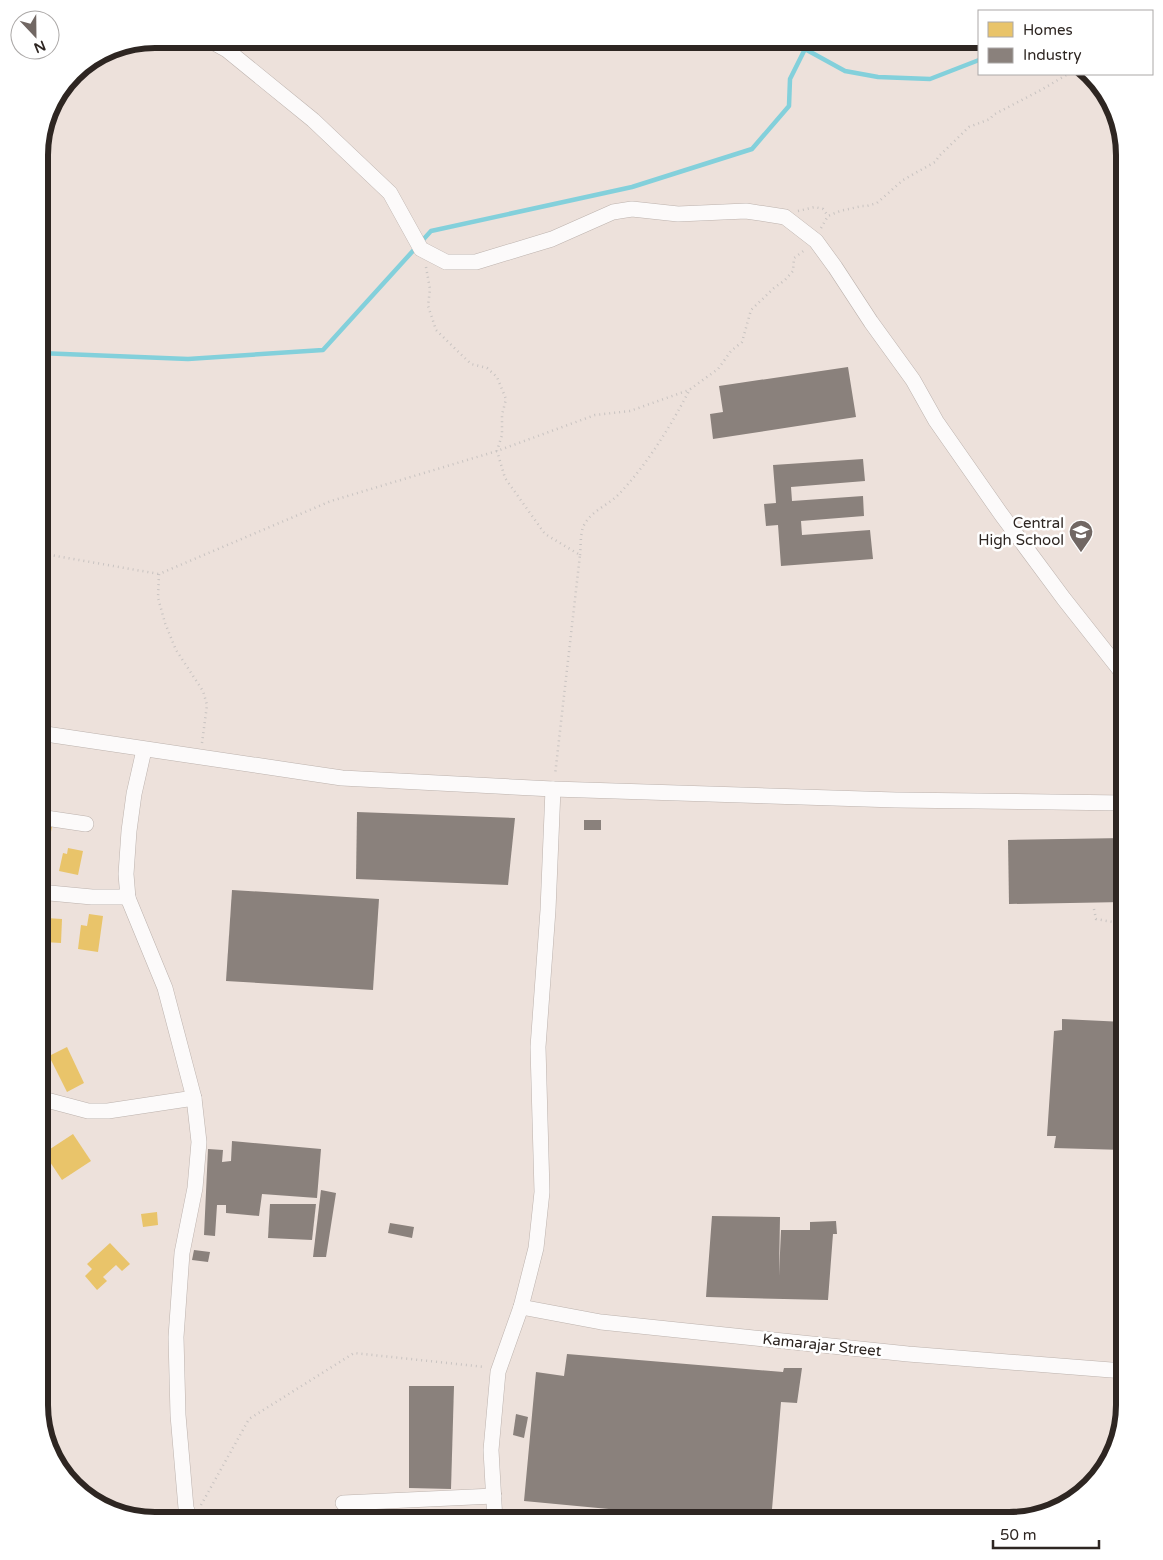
<svg xmlns="http://www.w3.org/2000/svg" width="1163" height="1560" viewBox="0 0 1163 1560" font-family="'Varela Round',sans-serif">
	<style>
		.homes { fill: #e9c46a }
		.industry { fill: #8a817c }
		.lines { fill: none; stroke-linecap: round; stroke-linejoin: round }
		.stream { stroke: #83d0db; stroke-width: 4.5 }
		.minor-casing { stroke: #bcb2ad; stroke-width: 16 }
		.path { stroke: #c8c3c1; stroke-width: 2.5; stroke-dasharray: 1 4; stroke-linecap: butt }
		.minor { stroke: #fcfafa; stroke-width: 15 }
		.labels { text-anchor: middle; stroke-width: 5; stroke-linejoin: round; paint-order: stroke }
		.poi-label { font-size: 15px; fill: #2e2622; stroke: #fff; text-anchor: end }
		.street-label { font-size: 15px; fill: #2e2622; stroke: #fff }
		.rim { fill: none; stroke: #2e2622; stroke-width: 6 }
	</style>
	<rect width="100%" height="100%" fill="#ede1db"/>
	<g class="homes">
		<path d="M39 825 52 827 43 867 39 866Z"/>
		<path d="M68 848 83 851 78 875 59 871 63 853 67 854Z"/>
		<path d="M89 914 103 916 98 952 78 949 81 925 87 926Z"/>
		<path d="M46 918 62 919 61 943 44 942Z"/>
		<path d="M67 1047 84 1083 67 1092 49 1056Z"/>
		<path d="M39 1112 47 1114 42 1133 39 1132Z"/>
		<path d="M73 1134 91 1161 62 1180 44 1153Z"/>
		<path d="M157 1212 158 1225 143 1227 141 1214Z"/>
		<path d="M110 1243 130 1264 122 1271 116 1265 103 1277 107 1281 97 1290 85 1276 92 1269 87 1264Z"/>
	</g>
	<g class="industry">
		<path d="M848 367 856 417 713 439 710 414 723 412 719 386Z"/>
		<path d="M863 459 865 481 791 487 792 501 863 496 864 516 801 521 802 535 870 530 873 559 781 566 778 525 766 526 764 504 776 503 773 465Z"/>
		<path d="M357 812 515 818 508 885 356 879Z"/>
		<rect x="584" y="820" width="17" height="10"/>
		<path d="M1124 838V902L1009 904 1008 840Z"/>
		<path d="M232 890 379 899 373 990 226 981Z"/>
		<path d="M1062 1019 1124 1022V1150L1054 1148 1056 1136H1047L1054 1031 1062 1030Z"/>
		<path d="M232 1141 321 1149 317 1198 262 1194 259 1216 226 1213V1205H217L215 1236 204 1235 208 1149 223 1150 222 1162 231 1161Z"/>
		<path d="M321 1190 336 1193 326 1257H313Z"/>
		<path d="M270 1204H316L312 1240 268 1238Z"/>
		<path d="M712 1216 780 1217 779 1276 781 1230H810V1222L836 1221 837 1234H833L828 1300 706 1297Z"/>
		<path d="M390 1223 414 1227 412 1238 388 1233Z"/>
		<path d="M194 1250 210 1252 208 1262 192 1260Z"/>
		<path d="M567 1354 783 1372 784 1368H802L797 1403 781 1402 771 1521H703L704 1518 524 1501 536 1372 564 1376Z"/>
		<path d="M409 1386H454L451 1489 409 1488Z"/>
		<path d="M516 1414 528 1417 524 1438 513 1435Z"/>
		<path d="M582 1509 587 1511 584 1521H578Z"/>
		<path d="M635 1513 645 1516 644 1521H633Z"/>
	</g>
	<g class="lines">
		<path class="stream" d="M39 353 188 359 323 350 431 231 632 187 752 149 789 106 790 79 805 49 845 71 878 77 930 79 979 60"/>
		<defs>
			<g id="minor">
				<path d="M207 39 227 50 313 120 390 193 421 249 446 262H476L552 239 613 212 632 209 678 214 746 211 785 217 816 241 835 267 871 322 913 380 936 421 1001 514 1064 599 1124 675"/>
				<path d="M39 733 342 778 553 789 896 800 1124 803"/>
				<path d="M144 750 134 794 129 831 126 874 128 898 165 988 194 1098 199 1142 195 1188 182 1253 176 1337 178 1415 186 1508 191 1521"/>
				<path d="M39 817 86 824"/>
				<path d="M39 892 92 897H128"/>
				<path d="M39 1098 88 1111H108L194 1098"/>
				<path d="M521 1307 601 1322 908 1354 1124 1371"/>
				<path d="M343 1503 494 1496"/>
				<path d="M495 1521 491 1450 498 1372 521 1307 536 1248 542 1192 538 1047 548 910 553 789"/>
			</g>
		</defs>
		<use href="#minor" class="minor-casing"/>
		<g class="path">
			<path d="M798 211 815 207 823 209 828 216"/>
			<path d="M821 228 828 216 840 211 862 206H867L877 203 903 180 935 162 939 156 969 127 990 119 993 115 1041 90 1068 74"/>
			<path d="M426 267 430 289 428 306 436 330 471 364 487 368 497 377 506 399 502 415V435L497 451 505 478 545 534 580 555 555 775"/>
			<path d="M39 553 159 574"/>
			<path d="M580 555C581 546 580 533 584 525 592 510 609 505 620 493 648 463 670 427 689 391"/>
			<path d="M202 743 207 705 203 691 176 650 165 623 158 598 159 574 331 501 497 451 595 415 630 411 689 390 718 369 731 351 742 342 751 310 774 288 785 280 793 271 794 258 806 249"/>
			<path d="M1094 909 1096 919 1124 924"/>
			<path d="M201 1505 249 1419 354 1353 485 1367"/>
		</g>
		<use href="#minor" class="minor"/>
	</g>
	<defs>
		<symbol id="school-pin" viewBox="-11 -11 22 30"><path d="M0 17L-7.5 6A9.5 9.5 0 1 1 7.5 6Z" fill="#716763" stroke="#fff"/><path d="M0-5L7-2L0 1L-7-2ZM-4 1L0 2.5L4 1V4Q0 6-4 4Z" fill="#fff"/></symbol>
	</defs>
	<g fill-rule="evenodd">
		<use href="#school-pin" x="1067" y="518" width="28" height="38"/>
	</g>
	<g class="labels">
		<g class="poi-label">
			<text x="1064" y="528">Central<tspan x="1064" dy="17">High School</tspan></text>
		</g>
		<g class="street-label">
			<text transform="translate(822 1345) rotate(6)" y="5">Kamarajar Street</text>
		</g>
	</g>
	<path d="M0 0H1163V1560H0ZM155 48H1009A107 107 0 0 1 1116 155V1405A107 107 0 0 1 1009 1512H155A107 107 0 0 1 48 1405V155A107 107 0 0 1 155 48Z" fill="#fff" fill-rule="evenodd"/>
	<path class="rim" d="M155 48H1009A107 107 0 0 1 1116 155V1405A107 107 0 0 1 1009 1512H155A107 107 0 0 1 48 1405V155A107 107 0 0 1 155 48Z"/>
	<rect x="978" y="10" width="175" height="65" fill="#ffffff" stroke="#aba8a7"/>
	<rect x="988" y="22" width="25" height="15" fill="#e9c46a" stroke="#aba8a7"/>
	<text x="1023" y="35" font-size="15" fill="#2e2622">Homes</text>
	<rect x="988" y="48" width="25" height="15" fill="#8a817c" stroke="#aba8a7"/>
	<text x="1023" y="60" font-size="15" fill="#2e2622">Industry</text>
	<g transform="translate(35 35) rotate(158)"><circle r="24" fill="#ffffff" stroke="#aba8a7"/>
	<path d="M0-4L9 19L0 12L-9 19Z" fill="#716763"/>
	<text y="-8" font-size="14" font-weight="bold" text-anchor="middle" fill="#2e2622">N</text>
	</g>
	<path d="M993 1540v8h106v-8" fill="none" stroke="#2e2622" stroke-width="2.5"/>
	<text x="1000" y="1540" font-size="15" fill="#2e2622" stroke="#ffffff" stroke-width="4" paint-order="stroke">50 m</text>
</svg>
